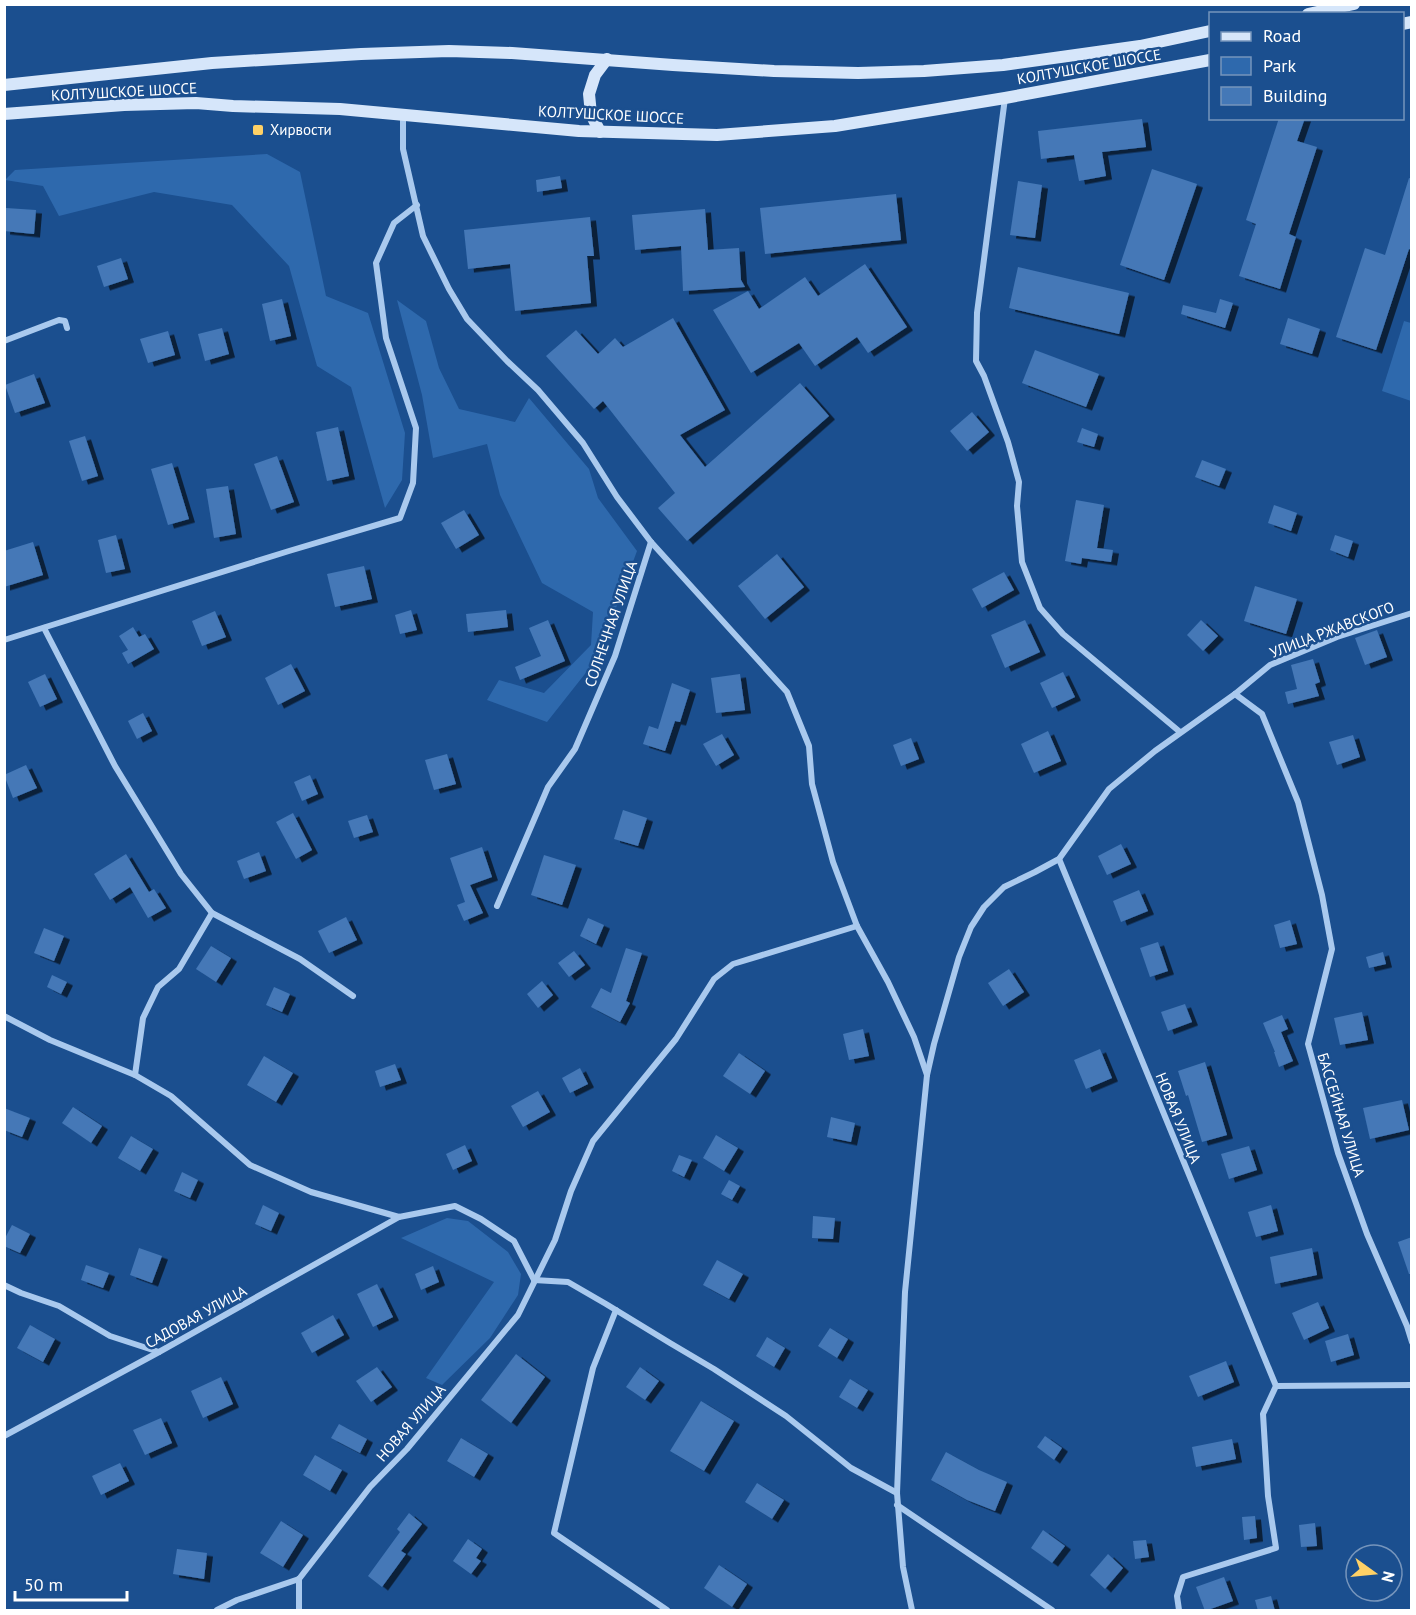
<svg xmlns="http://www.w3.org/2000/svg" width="1416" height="1615" viewBox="0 0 1416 1615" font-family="'PT Sans',sans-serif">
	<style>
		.green { fill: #2e69ad }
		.building { fill: #4478b7; filter: url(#shadow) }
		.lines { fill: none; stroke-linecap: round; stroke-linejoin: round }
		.street { stroke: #a9c9ee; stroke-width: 6 }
		.secondary { stroke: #d6e6fa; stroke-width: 12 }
		.poi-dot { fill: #ffd166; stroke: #1b4f8f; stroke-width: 2 }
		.labels { text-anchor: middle; stroke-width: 5; stroke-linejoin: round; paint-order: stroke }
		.street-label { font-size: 15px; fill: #fff; stroke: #1b4f8f }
		.poi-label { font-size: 15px; fill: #fff; stroke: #1b4f8f; text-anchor: start }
	</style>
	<defs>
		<filter id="shadow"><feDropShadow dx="6" dy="3.5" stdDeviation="0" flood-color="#0009"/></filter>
	</defs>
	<rect width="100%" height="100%" fill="#1b4f8f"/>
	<g class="green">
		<path d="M267 154 300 172 326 296 368 313 405 433 402 480 385 508 351 387 317 366 289 266 232 205 154 192 59 216 43 186 5 180 15 170Z"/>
		<path d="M397 300 426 321 439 368 459 409 515 422 529 398 589 469 598 498 637 551 616 608 603 651 547 722 487 700 499 680 544 693 591 645 593 612 542 583 500 495 487 444 433 458 422 395Z"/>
		<path d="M1404 321 1411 323V401L1382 391Z"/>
		<path d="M447 1218 468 1221 508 1252 521 1274 518 1295 490 1338 442 1385 426 1378 494 1282 401 1238Z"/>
	</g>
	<g class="building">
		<path d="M1279 118H1305L1297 141 1317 147 1289 234 1296 237 1280 289 1239 276 1256 224 1246 220Z"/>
		<path d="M1142 119 1146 147 1102 152 1106 176 1079 181 1074 155 1041 159 1038 131Z"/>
		<path d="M1152 169 1197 184 1164 280 1120 265Z"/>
		<path d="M560 176 562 188 537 192 536 180Z"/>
		<path d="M1409 178 1412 179V250L1409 249 1376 350 1336 337 1365 248 1385 255Z"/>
		<path d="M1018 181 1042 185 1035 238 1010 235Z"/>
		<path d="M896 194 901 240 765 254 760 208Z"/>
		<path d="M6 208 36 210 34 234 4 231Z"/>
		<path d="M705 209 708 250 739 248 741 280 745 287 683 291 681 246 635 250 632 215Z"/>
		<path d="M590 217 594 256H587L591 303 515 311 510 264 468 269 464 230Z"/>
		<path d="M121 258 128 279 104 287 97 266Z"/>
		<path d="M865 264 907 327 868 353 857 337 815 366 799 343 751 373 713 310 748 291 759 309 805 277 818 296Z"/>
		<path d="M1018 267 1129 293 1119 334 1009 308Z"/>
		<path d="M282 299 291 336 270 341 262 304Z"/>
		<path d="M1220 299 1233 303 1225 328 1181 314 1183 305 1216 313Z"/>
		<path d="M673 318 725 410 680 435 705 467 800 383 829 416 687 541 658 508 675 493 603 401 594 409 546 356 576 330 598 354 615 338 623 347Z"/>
		<path d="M1288 318 1320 329 1312 354 1280 344Z"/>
		<path d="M222 328 229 354 205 361 198 334Z"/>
		<path d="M168 331 175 355 148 363 140 339Z"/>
		<path d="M1035 350 1099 374 1086 407 1022 383Z"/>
		<path d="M34 374 45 403 15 413 5 385Z"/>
		<path d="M972 412 989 432 967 451 950 431Z"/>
		<path d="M338 427 349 476 327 481 316 432Z"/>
		<path d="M1082 428 1098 434 1094 447 1077 442Z"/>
		<path d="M85 436 98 476 82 481 69 441Z"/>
		<path d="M277 456 294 502 271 510 254 464Z"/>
		<path d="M1202 460 1226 469 1219 486 1195 477Z"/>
		<path d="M172 463 189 519 168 525 151 469Z"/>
		<path d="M228 486 236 534 214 538 206 489Z"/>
		<path d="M1076 500 1104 505 1097 548 1113 550 1111 562 1082 558 1081 564 1065 561Z"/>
		<path d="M1274 505 1297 513 1291 531 1268 523Z"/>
		<path d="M464 510 479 535 456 549 441 523Z"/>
		<path d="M116 535 125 569 106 573 98 540Z"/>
		<path d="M1335 535 1353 541 1348 557 1330 550Z"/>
		<path d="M33 542 43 575 4 587V551Z"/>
		<path d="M777 554 804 587 765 619 738 586Z"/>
		<path d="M364 566 372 599 335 607 327 574Z"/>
		<path d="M1004 572 1014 590 982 608 972 589Z"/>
		<path d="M1255 586 1297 599 1286 634 1244 621Z"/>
		<path d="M411 610 417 630 400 634 395 615Z"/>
		<path d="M506 610 508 627 468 632 466 614Z"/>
		<path d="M215 611 226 637 202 646 192 621Z"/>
		<path d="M548 620 565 661 520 680 515 667 541 656 529 628Z"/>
		<path d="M1025 620 1040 652 1005 668 991 635Z"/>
		<path d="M1201 620 1218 636 1203 651 1187 635Z"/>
		<path d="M133 627 139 637 145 634 154 649 128 664 122 653 128 650 119 636Z"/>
		<path d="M1377 630 1387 657 1365 665 1355 638Z"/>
		<path d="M1313 659 1320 682 1315 684 1319 696 1288 704 1285 692 1297 689 1291 665Z"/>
		<path d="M291 664 305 691 278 705 265 678Z"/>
		<path d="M1063 672 1075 697 1052 708 1040 683Z"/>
		<path d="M45 674 57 699 40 707 28 682Z"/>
		<path d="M740 674 745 710 716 713 711 678Z"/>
		<path d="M672 683 690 690 680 722 675 721 665 751 643 744 649 726 658 729Z"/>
		<path d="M143 713 152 731 137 739 128 721Z"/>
		<path d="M1048 731 1061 761 1034 773 1021 744Z"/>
		<path d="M722 734 734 755 716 766 703 744Z"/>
		<path d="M1353 735 1360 757 1337 765 1329 742Z"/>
		<path d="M911 738 919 759 901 766 893 745Z"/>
		<path d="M447 754 456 784 434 790 425 760Z"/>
		<path d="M26 765 37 788 13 798 4 775Z"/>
		<path d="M310 775 318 794 302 801 294 782Z"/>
		<path d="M623 810 647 818 638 846 614 839Z"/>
		<path d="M293 813 312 850 296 859 276 822Z"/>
		<path d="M367 815 373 832 354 838 348 821Z"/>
		<path d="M1121 844 1131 864 1107 875 1098 856Z"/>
		<path d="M482 847 492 877 470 885 483 913 464 921 457 905 465 902 450 858Z"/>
		<path d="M259 852 266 871 244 879 237 861Z"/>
		<path d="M126 854 149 892 154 889 166 908 148 918 130 887 110 900 94 874Z"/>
		<path d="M544 855 576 865 562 905 531 895Z"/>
		<path d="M1139 890 1148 911 1121 922 1113 901Z"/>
		<path d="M346 917 357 940 329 953 318 931Z"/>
		<path d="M588 918 604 925 596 944 580 936Z"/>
		<path d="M1290 920 1297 944 1280 948 1274 925Z"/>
		<path d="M44 928 64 936 54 961 34 953Z"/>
		<path d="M1158 942 1168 971 1150 977 1140 948Z"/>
		<path d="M211 946 231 958 216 982 196 969Z"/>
		<path d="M626 948 642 953 626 1001 630 1003 620 1022 591 1007 601 988 611 993Z"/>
		<path d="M574 951 585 965 569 977 558 963Z"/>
		<path d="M1383 952 1386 964 1369 968 1366 957Z"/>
		<path d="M1009 969 1024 992 1003 1006 988 983Z"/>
		<path d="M52 975 67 982 61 994 47 987Z"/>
		<path d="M542 981 553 995 538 1008 527 994Z"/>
		<path d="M274 987 290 994 282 1012 266 1005Z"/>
		<path d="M1185 1004 1192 1022 1168 1031 1161 1012Z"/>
		<path d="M1362 1012 1368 1040 1340 1045 1334 1018Z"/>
		<path d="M1282 1015 1288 1029 1281 1032 1293 1061 1279 1067 1274 1052H1275L1263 1023Z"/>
		<path d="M863 1029 869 1056 849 1060 843 1034Z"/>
		<path d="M1100 1049 1112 1078 1086 1089 1074 1060Z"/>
		<path d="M739 1053 765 1071 750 1094 723 1076Z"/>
		<path d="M264 1056 293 1073 276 1102 247 1085Z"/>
		<path d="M1205 1062 1227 1135 1202 1142 1188 1095 1186 1096 1178 1071Z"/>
		<path d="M395 1064 401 1080 380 1087 375 1071Z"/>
		<path d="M580 1068 588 1084 570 1093 562 1078Z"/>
		<path d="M538 1091 550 1112 523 1127 511 1106Z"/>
		<path d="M1402 1100 1409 1130 1370 1139 1363 1108Z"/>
		<path d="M73 1107 102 1126 91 1143 62 1123Z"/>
		<path d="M4 1108 30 1118 22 1137 4 1130Z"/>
		<path d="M831 1117 855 1123 851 1142 827 1137Z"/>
		<path d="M716 1135 738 1148 724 1171 703 1158Z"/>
		<path d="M131 1136 153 1149 140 1171 118 1158Z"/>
		<path d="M465 1145 472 1161 453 1170 446 1154Z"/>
		<path d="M1249 1146 1257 1170 1229 1179 1221 1154Z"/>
		<path d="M679 1155 692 1160 684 1177 672 1171Z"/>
		<path d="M182 1172 198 1180 190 1198 174 1191Z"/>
		<path d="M729 1180 740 1186 732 1200 721 1194Z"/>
		<path d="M263 1205 279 1213 271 1231 255 1224Z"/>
		<path d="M1271 1205 1278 1231 1256 1237 1248 1212Z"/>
		<path d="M813 1216 835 1218 833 1239 812 1238Z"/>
		<path d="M12 1225 30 1234 20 1253 4 1246V1240Z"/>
		<path d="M1412 1237V1274H1409L1398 1242Z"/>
		<path d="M139 1248 162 1256 152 1283 130 1275Z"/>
		<path d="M1312 1248 1317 1275 1275 1284 1270 1257Z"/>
		<path d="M717 1260 743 1274 729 1299 703 1285Z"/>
		<path d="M86 1265 109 1273 103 1288 81 1280Z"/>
		<path d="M433 1266 439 1282 421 1290 415 1274Z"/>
		<path d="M377 1284 393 1317 373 1327 357 1294Z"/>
		<path d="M1318 1302 1329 1328 1304 1340 1292 1313Z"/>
		<path d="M333 1315 344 1335 312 1353 301 1333Z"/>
		<path d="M30 1325 55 1339 43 1362 17 1348Z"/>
		<path d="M830 1328 848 1339 837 1358 818 1346Z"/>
		<path d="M1348 1334 1354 1355 1331 1362 1325 1341Z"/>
		<path d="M767 1337 785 1348 774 1367 756 1356Z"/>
		<path d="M516 1354 545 1377 511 1423 481 1400Z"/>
		<path d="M1226 1361 1234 1382 1198 1397 1189 1376Z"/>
		<path d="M377 1367 392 1387 371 1402 356 1381Z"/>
		<path d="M640 1367 659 1381 645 1400 626 1387Z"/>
		<path d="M221 1377 233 1404 203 1418 191 1391Z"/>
		<path d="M850 1379 868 1390 857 1408 839 1397Z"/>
		<path d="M701 1401 734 1421 704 1471 670 1451Z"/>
		<path d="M161 1418 172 1443 145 1455 133 1430Z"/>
		<path d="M339 1424 367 1439 360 1453 331 1438Z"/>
		<path d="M1045 1436 1062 1448 1054 1460 1037 1447Z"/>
		<path d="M461 1438 488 1454 474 1477 447 1461Z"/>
		<path d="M1232 1439 1236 1459 1196 1467 1192 1447Z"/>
		<path d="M946 1452 979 1470 1007 1482 995 1511 967 1500 931 1480Z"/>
		<path d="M315 1455 342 1470 330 1491 303 1475Z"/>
		<path d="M120 1463 129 1481 101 1495 92 1476Z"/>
		<path d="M757 1483 784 1500 772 1519 745 1502Z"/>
		<path d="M409 1513 422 1524 401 1551 406 1554 382 1587 368 1576 400 1532 397 1529Z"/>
		<path d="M1255 1516 1257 1538 1244 1540 1242 1517Z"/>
		<path d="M281 1521 303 1535 283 1567 260 1553Z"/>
		<path d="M1315 1523 1317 1546 1301 1547 1299 1525Z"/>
		<path d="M1043 1530 1065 1546 1052 1563 1031 1548Z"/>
		<path d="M468 1539 482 1549 476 1558 481 1561 471 1574 453 1561Z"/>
		<path d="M1146 1540 1149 1557 1135 1559 1133 1541Z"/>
		<path d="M177 1549 207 1553 204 1579 173 1574Z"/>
		<path d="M1108 1554 1123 1568 1105 1589 1090 1575Z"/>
		<path d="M719 1565 747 1584 732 1607 704 1588Z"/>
		<path d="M1224 1577 1233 1601 1205 1611 1196 1587Z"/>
		<path d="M1271 1596 1275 1611H1258L1255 1600Z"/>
	</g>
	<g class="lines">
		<g class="street">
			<path d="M1005 98 977 313 976 361 984 376 1008 442 1019 482 1017 506 1022 562 1040 608 1063 634 1180 732"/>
			<path d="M403 115V149L423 236 449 289 467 319 507 361 538 390 583 443 617 497 651 542 787 692 809 746 812 784 833 862 857 926 888 982 914 1037 927 1075"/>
			<path d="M4 341 59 320 65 321 67 328"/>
			<path d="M44 628 115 766 181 874 212 913 300 959 353 996"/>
			<path d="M4 640 289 551 400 518 413 483 416 428 386 338 376 263 394 223 417 205"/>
			<path d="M1235 694 1262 714 1298 802 1322 895 1332 949 1308 1044 1338 1153 1367 1234 1407 1326 1412 1342"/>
			<path d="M1059 859 1276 1386"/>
			<path d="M497 906 548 787 575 749 615 656 651 542"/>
			<path d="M4 1016 50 1040 135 1075 171 1096 250 1165 311 1192 399 1217 455 1206 481 1219 514 1241 534 1280"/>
			<path d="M135 1075 143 1018 158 987 179 969 212 913"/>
			<path d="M534 1280 568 1282 606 1304 670 1343 714 1369 786 1416 851 1468 897 1493"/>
			<path d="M4 1285 21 1293 59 1306 110 1336 159 1352"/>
			<path d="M616 1310 593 1368 554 1533 667 1610"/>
			<path d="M4 1436 159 1352 399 1217"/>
			<path d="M897 1505 1052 1610"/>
			<path d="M299 1579 370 1487 407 1449 518 1315 555 1240 571 1191 593 1141 676 1039 714 979 733 964 857 926"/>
			<path d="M299 1579V1610"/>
			<path d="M217 1610 237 1600 299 1579"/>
			<path d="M912 1610 903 1567 897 1493 905 1292 927 1075 934 1044 959 957 971 927 984 907 1004 887 1035 872 1059 859 1109 789 1155 751 1235 694 1270 665 1337 637 1412 613"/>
			<path d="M1179 1610 1177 1596 1183 1577 1276 1548 1268 1496 1263 1414 1276 1386 1412 1385"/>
		</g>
		<g class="secondary">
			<path d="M1308 14 1354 4"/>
			<path d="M1402 24 1412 22"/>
			<path d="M4 85 212 63 361 54 449 51 512 53 673 65 774 71 858 73 924 71 1003 65 1140 46 1210 31"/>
			<path d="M4 114 124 105 196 103 233 106 340 109 579 131 717 135 835 126 1005 98 1210 60"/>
			<path d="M600 132 591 114 589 94 595 75 607 59"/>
		</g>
	</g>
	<rect class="poi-dot" x="252" y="124" width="12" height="12" rx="3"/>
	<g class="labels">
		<g class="street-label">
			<text transform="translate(1089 67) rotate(-10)" y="5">КОЛТУШСКОЕ ШОССЕ</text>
			<text transform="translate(124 92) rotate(-3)" y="5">КОЛТУШСКОЕ ШОССЕ</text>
			<text transform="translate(611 115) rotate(3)" y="5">КОЛТУШСКОЕ ШОССЕ</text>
			<text transform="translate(611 624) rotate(-71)" y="5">СОЛНЕЧНАЯ УЛИЦА</text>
			<text transform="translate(1332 630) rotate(-21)" y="5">УЛИЦА РЖАВСКОГО</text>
			<text transform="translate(1341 1115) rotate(73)" y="5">БАССЕЙНАЯ УЛИЦА</text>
			<text transform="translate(1178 1118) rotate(68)" y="5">НОВАЯ УЛИЦА</text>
			<text transform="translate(196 1317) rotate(-29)" y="5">САДОВАЯ УЛИЦА</text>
			<text transform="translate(411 1423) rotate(-49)" y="5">НОВАЯ УЛИЦА</text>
		</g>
		<g class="poi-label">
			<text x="270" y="135">Хирвости</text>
		</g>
	</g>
	<rect width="1416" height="1615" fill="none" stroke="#ffffff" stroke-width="12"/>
	<rect x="1209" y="12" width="195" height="108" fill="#1b4f8f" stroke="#7695bc" stroke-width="1.5"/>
	<rect x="1221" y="32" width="30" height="9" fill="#d6e6fa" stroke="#7695bc" stroke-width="1.5"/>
	<text x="1263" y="42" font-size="18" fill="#ffffff">Road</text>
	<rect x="1221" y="57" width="30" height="18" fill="#2e69ad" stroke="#7695bc" stroke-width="1.5"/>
	<text x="1263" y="72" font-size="18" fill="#ffffff">Park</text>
	<rect x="1221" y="87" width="30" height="18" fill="#4478b7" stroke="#7695bc" stroke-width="1.5"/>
	<text x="1263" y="102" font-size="18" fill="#ffffff">Building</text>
	<g transform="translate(1374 1573) rotate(105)"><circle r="28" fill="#1b4f8f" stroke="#7695bc" stroke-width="1.5"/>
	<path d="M0-4.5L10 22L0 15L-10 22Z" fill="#ffd166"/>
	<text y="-9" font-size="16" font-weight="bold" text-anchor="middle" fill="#ffffff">N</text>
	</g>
	<path d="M15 1591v9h112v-9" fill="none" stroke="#ffffff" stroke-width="3"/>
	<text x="24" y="1591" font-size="18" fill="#ffffff" stroke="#1b4f8f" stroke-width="4.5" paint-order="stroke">50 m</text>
</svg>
